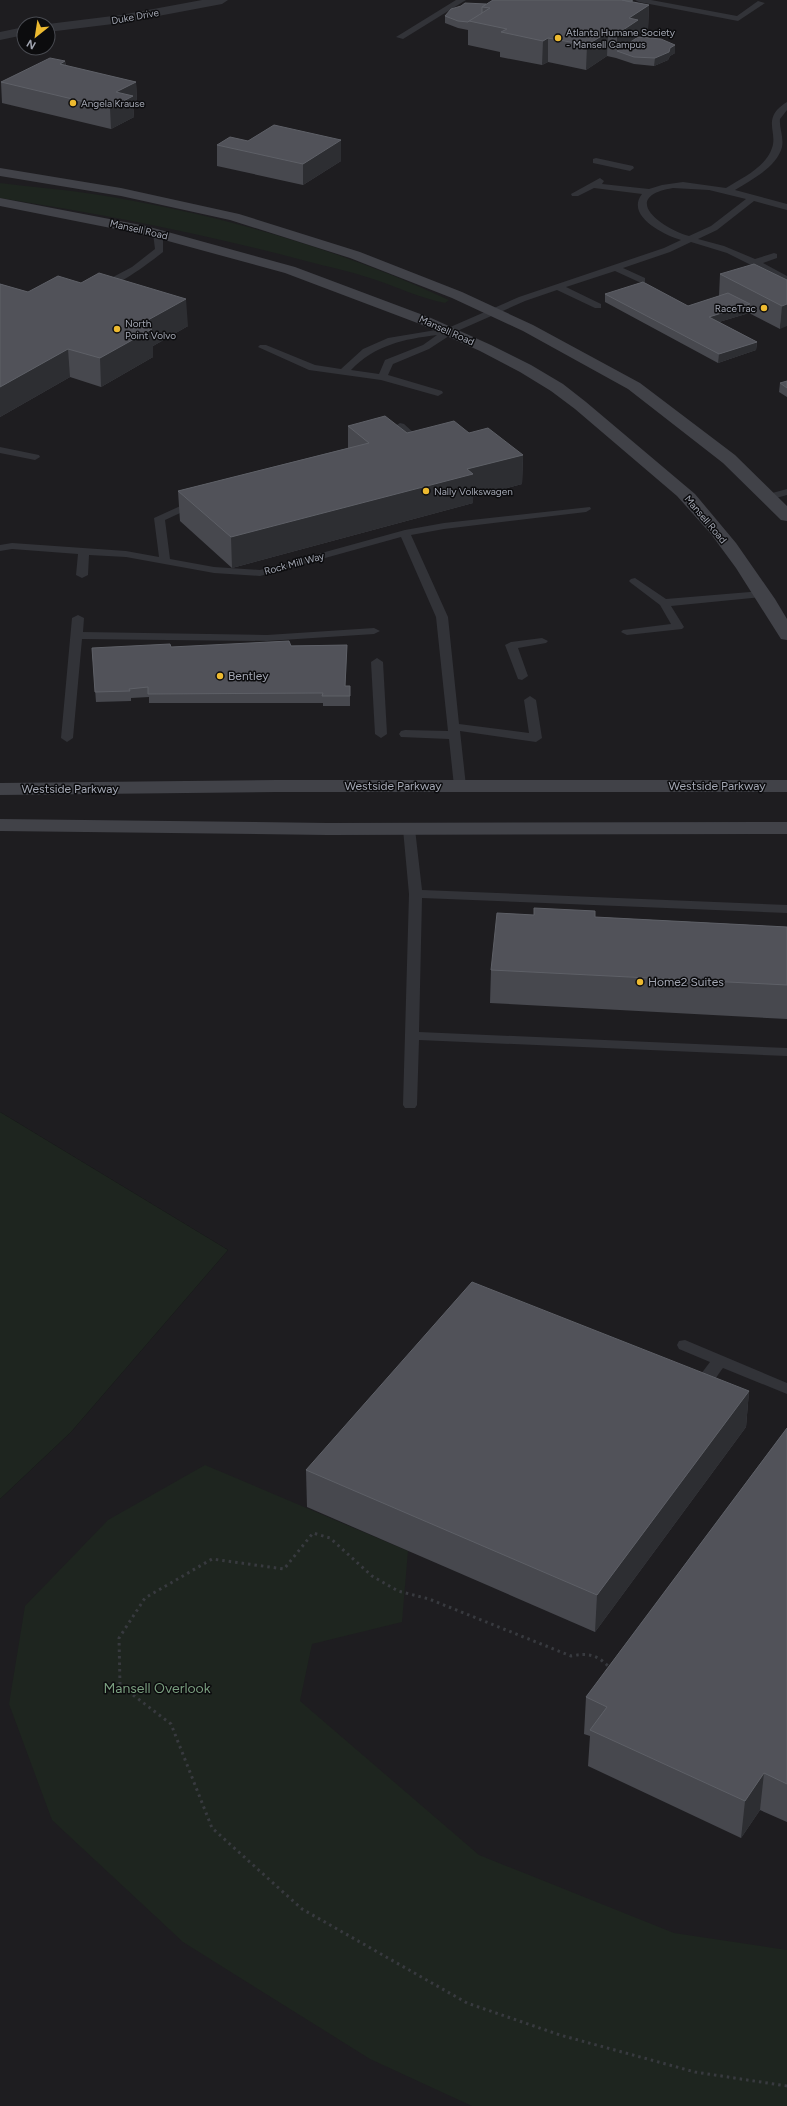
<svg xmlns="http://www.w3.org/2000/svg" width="787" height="2106" viewBox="0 0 787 2106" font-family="Figtree,sans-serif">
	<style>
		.built { fill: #1e1d20; fill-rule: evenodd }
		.green { fill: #1e251f }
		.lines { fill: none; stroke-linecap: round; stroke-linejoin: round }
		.path { stroke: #383a3f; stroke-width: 3; stroke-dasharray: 2.5 4; stroke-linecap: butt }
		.service { fill: #323338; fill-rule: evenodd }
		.minor { fill: #323338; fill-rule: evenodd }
		.secondary { fill: #414248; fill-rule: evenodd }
		.wall { fill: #47484e }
		.shaded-wall { fill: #2d2e32 }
		.building { fill: #515259; stroke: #5e6067 }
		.poi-dot { fill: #edba30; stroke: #0c0c0e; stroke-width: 1.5 }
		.labels { text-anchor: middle; stroke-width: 3; stroke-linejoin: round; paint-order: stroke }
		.far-street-label { font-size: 10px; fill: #a3a7b3; stroke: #0c0c0e }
		.far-poi-label { font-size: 10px; fill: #a3a7b3; stroke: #0c0c0e; text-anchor: start }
		.poi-label { font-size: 12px; fill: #a3a7b3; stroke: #0c0c0e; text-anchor: start }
		.street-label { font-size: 12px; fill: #a3a7b3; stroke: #0c0c0e }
		.near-park-label { font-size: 14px; fill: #7a9e7f; stroke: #0c0c0e }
	</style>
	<rect width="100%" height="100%" fill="#111113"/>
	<path class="built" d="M0 0H787V2106H0V1499L71 1432 228 1250 0 1112ZM24 24H48V48H24Z"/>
	<g class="green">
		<path d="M0 183C31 187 62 189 93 194 215 213 337 248 449 300L445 303C421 298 399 288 376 280 353 272 329 267 306 261 205 234 102 214 0 198Z"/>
		<path d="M0 1112 228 1250 71 1432 0 1499Z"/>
		<path d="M205 1465 408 1551 402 1622 312 1644 300 1701 479 1855 674 1933 787 1950V2106H472L370 2059 183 1942 52 1820 9 1704 25 1606 108 1520Z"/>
	</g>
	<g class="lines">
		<path class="path" d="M607 1672 608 1666C596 1654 587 1653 571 1656L429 1599 398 1591 372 1576 330 1538 313 1533 284 1569 212 1559 145 1598 119 1638 120 1685 171 1724 212 1828 302 1909 467 2003 560 2035 695 2072 787 2086"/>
		<g class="service">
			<path d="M456 0H466L403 39 396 37Z"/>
			<path d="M635 0H651L737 16 758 1 765 3 738 21 639 2Z"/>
			<path d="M787 102V110L780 119C779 128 784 137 782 147 777 167 751 180 735 190L787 204V210L754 201 717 230 698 239 724 246 755 259 774 253 777 254V258L763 263 787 276V283L727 253 691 242 670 252 623 268 645 278V282H639L615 271 566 287 601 304V308H595L557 290 525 301 455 332 429 349 393 364 388 375 442 391 443 393 438 396 381 380 309 370 258 347 260 345H266L315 365 341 369 363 349 388 338 448 328 519 297 664 248 681 240C664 235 625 216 642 194L594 188 578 196H572L571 194 600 178 604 181 602 184 649 189 662 185 683 182 726 188C742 178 766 167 772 148 777 134 766 123 777 110 780 107 783 104 787 102ZM673 188 709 190 746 199 711 226 689 236C661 228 619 197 673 188ZM437 335 423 345 385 360 379 374 351 370C375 345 404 339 437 335Z"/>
			<path d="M596 158 633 166 634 168 630 171 593 163V159Z"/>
			<path d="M158 230 163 233V252C152 261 111 292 98 289V285L132 267 155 249 153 233Z"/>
			<path d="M400 423 404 424 425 443 426 445 425 447H417L396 428 395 426Z"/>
			<path d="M0 447 39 455 40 457 35 460 0 453Z"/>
			<path d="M787 489V495L769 500 764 497 765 495Z"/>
			<path d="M187 503 192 506 191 508 165 520 170 559 214 567 260 570 405 530 444 523 590 507 591 509 586 512 444 529 411 535 448 617 459 724 529 733 524 700 530 696 536 700 542 738 536 742 460 731 466 786 460 790 454 786 449 739 401 737 399 734 401 731 405 730 448 731 436 617 401 537 260 576 214 573 126 557 89 555 88 575 82 578 76 575 78 554 12 549 0 551V545L12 543 126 551 159 557 154 518Z"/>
			<path d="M635 578 666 599 762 591 768 594 762 597 671 606 684 627 682 629 627 635 621 632 623 630 671 624 660 605 631 583 629 581 631 579Z"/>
			<path d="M78 615 84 618 83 632 267 635 374 628 380 631 374 634 267 641 82 639 73 738 67 742 61 738 72 618Z"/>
			<path d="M542 638 548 641 546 643 518 648 528 676 522 680 518 679 505 645 511 642Z"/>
			<path d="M377 658 383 662 387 734 381 738 375 734 371 662Z"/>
			<path d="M409 825 415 829 422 890 787 905V913L422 898 419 1032 787 1048V1056L419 1040 417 1105 415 1108H405L403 1105 409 894 403 829Z"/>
			<path d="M685 1340 787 1383V1394L723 1368C715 1378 706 1398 691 1394L689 1390 710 1362 679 1349 677 1345 679 1341Z"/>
		</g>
		<g class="minor">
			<path d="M202 0H228L222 4 121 23 48 32V24L121 15Z"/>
			<path d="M24 27V35L0 40V32Z"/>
		</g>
		<g class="secondary">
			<path d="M0 168 121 188 239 214 360 252 462 292 533 325 640 383 735 455 787 506V521L781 520 723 463 628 389 523 331 452 298 350 258 230 220 121 196 0 176Z"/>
			<path d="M0 198 146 226 295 267 431 318 491 345 531 365 563 384 586 402 695 494 736 543 775 599 787 619V640L781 639 736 568 711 534 677 496 575 409 551 391 520 372 480 351 420 324 285 273 146 235 0 206Z"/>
			<path d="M277 780H787V792H277L0 795V783Z"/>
			<path d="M0 819 328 823 787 822V834L328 835 0 831Z"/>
		</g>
	</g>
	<g class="wall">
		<path d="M493 0H633V2L649 5 648 29 638 36V37L675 45V53L670 56 668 60 654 66 634 64 616 58 607 56 586 70 548 62 542 65 500 57V52L468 45V30L458 28 445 23V16L486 4Z"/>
		<path d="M65 61 66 66 136 82 137 102 133 104 134 117 111 129 2 103 1 82Z"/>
		<path d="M217 145 341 161 303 185 217 166Z"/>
		<path d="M720 274 787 280 780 329 749 313 719 322 757 342 756 350 718 363 605 302V294L688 306 719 296Z"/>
		<path d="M0 284 28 292 188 326 153 346V357L101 387 70 377 0 417Z"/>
		<path d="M787 381V397L779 392 780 383Z"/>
		<path d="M348 426 407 433H469L523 455 522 484 473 497V503L232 568 180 521 178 491 348 448Z"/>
		<path d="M347 645 345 686 350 695V706H323V703H149V697L131 698V701L96 702 92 648Z"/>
		<path d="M534 915 595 917 787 927V1019L490 1003 491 970Z"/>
		<path d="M749 1391 746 1427 595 1632 307 1507 306 1470Z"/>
		<path d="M787 1428V1822L760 1810 741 1838 588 1766 590 1736 584 1734 586 1697Z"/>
	</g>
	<g class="shaded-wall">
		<path d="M649 5 648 29 638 36 637 45 617 51V34L629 18Z"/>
		<path d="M608 32 607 56 586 70 587 45Z"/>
		<path d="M548 38V62L542 65 543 41Z"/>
		<path d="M675 45V53L670 56 668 60 654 66 655 58Z"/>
		<path d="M65 61 67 82 60 64Z"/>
		<path d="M136 82 137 102 133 104 134 117 111 129 110 108 116 92Z"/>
		<path d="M341 140V161L303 185V164Z"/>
		<path d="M186 299 188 326 153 346V357L101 387 100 358 139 325Z"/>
		<path d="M750 304 749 313 709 325V317Z"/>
		<path d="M787 304V326L780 329 782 306Z"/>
		<path d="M757 342 756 350 718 363 719 354Z"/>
		<path d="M68 349 70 377 0 417V387Z"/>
		<path d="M523 455 522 484 473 497V503L232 568 231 537 467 469Z"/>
		<path d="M347 645V654L345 695V686Z"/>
		<path d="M749 1391 746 1427 595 1632 597 1595Z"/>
		<path d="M764 1773 760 1810 741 1838 745 1801Z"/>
	</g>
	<g class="building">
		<path d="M493 0H622L649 5 629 18 638 20 617 34 608 32 587 45 548 38 543 41 501 32 507 29 469 21 490 8 482 7Z"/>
		<path d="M622 0H632L631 2Z"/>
		<path d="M465 3 486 4 482 7V13L469 21 468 22 458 21 445 16 451 9 461 6Z"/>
		<path d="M638 37 661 39 675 45 670 48 669 52 655 58 634 57 617 51Z"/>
		<path d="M50 58 65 61 60 64 136 82 116 92 133 96 110 108 1 82Z"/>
		<path d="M274 125 341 140 303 164 217 145 230 137 248 141Z"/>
		<path d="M754 264 787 280V304L782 306 720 274Z"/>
		<path d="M99 273 186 299 139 325 152 329 100 358 68 349 0 387V284L28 292 58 276 81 283Z"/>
		<path d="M643 282 688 306 728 293 750 304 709 317 757 342 719 354 605 294Z"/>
		<path d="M787 381V388L780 383Z"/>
		<path d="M385 416 407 433 454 421 469 433 488 428 523 455 467 469 473 474 231 537 178 491 369 443 348 426Z"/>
		<path d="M289 641 291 646 347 645 345 686H350V696H322L323 693 148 694V687L129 689 130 691 95 692 92 648 170 644 171 647Z"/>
		<path d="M534 908 595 911V917L787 927V985L491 970 497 913 534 915Z"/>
		<path d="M472 1282 749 1391 597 1595 306 1470Z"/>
		<path d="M787 1428V1784L764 1773 745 1801 590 1730 607 1707 586 1697Z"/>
	</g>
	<g class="poi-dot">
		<circle cx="558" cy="38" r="4"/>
		<circle cx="73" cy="103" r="4"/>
		<circle cx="764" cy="308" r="4"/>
		<circle cx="117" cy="329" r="4"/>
		<circle cx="426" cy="491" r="4"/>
		<circle cx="220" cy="676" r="4"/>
		<circle cx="640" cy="982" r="4"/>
	</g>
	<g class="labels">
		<g class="far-street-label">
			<text transform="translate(135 16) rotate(-10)" y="4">Duke Drive</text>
			<text transform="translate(139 229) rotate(13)" y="4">Mansell Road</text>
			<text transform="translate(447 330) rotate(24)" y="4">Mansell Road</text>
			<text transform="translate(706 519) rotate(50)" y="4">Mansell Road</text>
			<text transform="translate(294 563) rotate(-15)" y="4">Rock Mill Way</text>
		</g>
		<g class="far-poi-label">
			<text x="566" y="36">Atlanta Humane Society<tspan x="566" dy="12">- Mansell Campus</tspan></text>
			<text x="81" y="107">Angela Krause</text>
			<text x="756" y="312" text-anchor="end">RaceTrac</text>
			<text x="125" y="327">North<tspan x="125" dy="12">Point Volvo</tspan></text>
			<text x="434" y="495">Nally Volkswagen</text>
		</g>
		<g class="poi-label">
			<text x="228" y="680">Bentley</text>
			<text x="648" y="986">Home2 Suites</text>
		</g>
		<g class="street-label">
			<text x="393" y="790">Westside Parkway</text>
			<text x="717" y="790">Westside Parkway</text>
			<text x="70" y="793">Westside Parkway</text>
		</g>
		<g class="near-park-label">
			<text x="157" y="1693">Mansell Overlook</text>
		</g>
	</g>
	<g transform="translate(36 36) rotate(210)"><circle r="19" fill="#0c0c0e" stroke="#484a50"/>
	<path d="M0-3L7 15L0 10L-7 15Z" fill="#edba30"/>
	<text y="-6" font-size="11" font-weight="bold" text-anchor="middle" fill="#a3a7b3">N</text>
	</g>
</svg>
